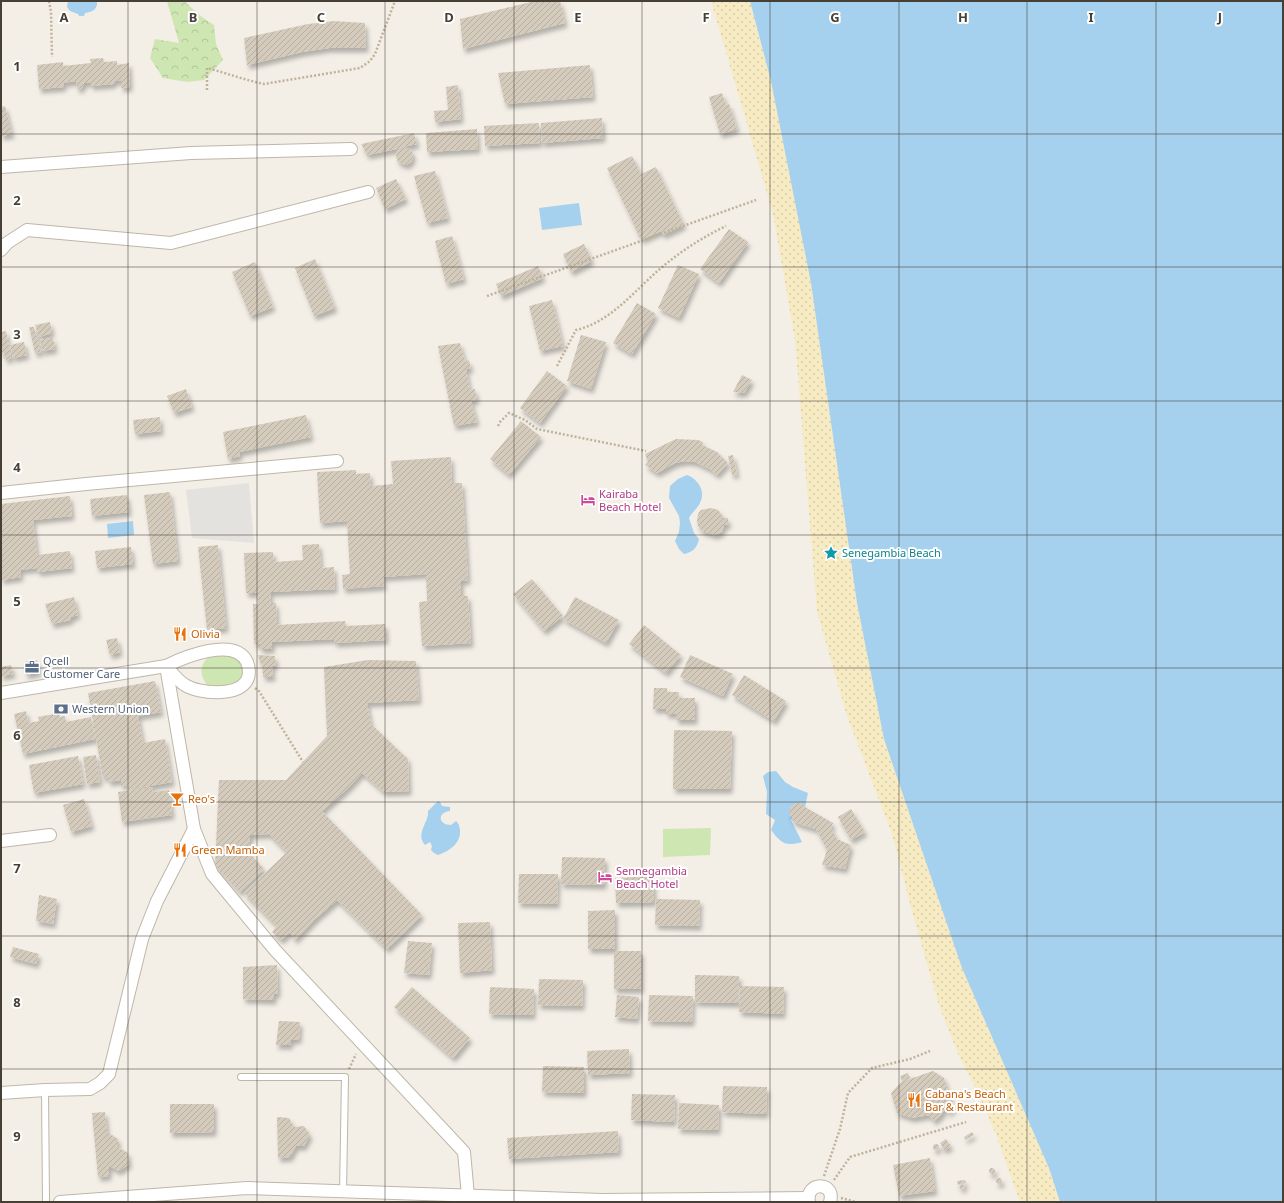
<svg xmlns="http://www.w3.org/2000/svg" width="1284" height="1203" viewBox="0 0 1284 1203" font-family="'Noto Sans',sans-serif">
	<style>
		.grass { fill: #cee6b1 }
		.forest { fill: url(#forest-crowns) }
		.sand { fill: url(#sand-dots) }
		.parking { fill: #e4e2de }
		.water { fill: #a5d0ee }
		.building { fill: url(#building-hatch); filter: url(#shadow) }
		.lines { fill: none; stroke-linecap: round; stroke-linejoin: round }
		.lane-casing { stroke: #beb7a9; stroke-width: 8 }
		.street-casing { stroke: #beb7a9; stroke-width: 14 }
		.path { stroke: #bfb29b; stroke-width: 2.5; stroke-dasharray: 2 2; stroke-linecap: butt }
		.lane { stroke: #fff; stroke-width: 6 }
		.street { stroke: #fff; stroke-width: 12 }
		.grid { fill: none; stroke: #453f36; stroke-width: 1; stroke-opacity: 0.55 }
		.labels { text-anchor: middle; stroke-width: 4; stroke-linejoin: round; paint-order: stroke }
		.hotel-label { font-size: 11px; fill: #b23c85; stroke: #fff; text-anchor: start }
		.culture-label { font-size: 11px; fill: #0d838f; stroke: #fff; text-anchor: start }
		.food-label { font-size: 11px; fill: #c56008; stroke: #fff; text-anchor: start }
		.service-label { font-size: 11px; fill: #4e5e75; stroke: #fff; text-anchor: start }
		.grid-label { font-size: 13px; text-anchor: middle; font-weight: bold; fill: #453f36; stroke: #fff; stroke-width: 4; stroke-linejoin: round; paint-order: stroke }
	</style>
	<defs>
		<pattern id="forest-crowns" width="20" height="18" patternUnits="userSpaceOnUse"><rect width="20" height="18" fill="#cee6b1"/><path d="M2 6a3 3 0 1 1 6 0M12 15a3 3 0 1 1 6 0" fill="none" stroke="#b2c699"/></pattern>
		<pattern id="sand-dots" width="8" height="8" patternUnits="userSpaceOnUse"><rect width="8" height="8" fill="#f6ebc3"/><path d="M2 2h.1M6 6h.1" fill="none" stroke="#d4cba8" stroke-width="1.8" stroke-linecap="round"/></pattern>
		<pattern id="building-hatch" width="6" height="6" patternUnits="userSpaceOnUse"><rect width="6" height="6" fill="#d4cbbc"/><path d="M-1 1l2-2M0 6l6-6M5 7l2-2" fill="none" stroke="#b7afa2"/></pattern>
		<filter id="shadow"><feDropShadow dx="2.5" dy="4.5" stdDeviation="2" flood-color="#0004"/></filter>
	</defs>
	<rect width="100%" height="100%" fill="#f3efe7"/>
	<g class="grass">
		<path d="M219 651 241 659 246 676 230 690C225 689 213 688 208 686 206 684 204 680 203 678 198 665 207 656 219 651Z"/>
		<path d="M711 828 710 855 663 857V829Z"/>
	</g>
	<path class="forest" d="M167 1H186V3L202 17 214 25 216 44 223 60 204 80 187 82 163 78 150 58 155 39 179 43Z"/>
	<path class="sand" d="M711 1H750L771 81 811 283 857 603 884 739 962 968 1049 1168 1060 1202H1020L995 1132 976 1089 959 1056 940 1009 911 908 892 834 847 716 817 612 795 340 773 214Z"/>
	<path class="parking" d="M249 483 254 543 192 538 186 490Z"/>
	<g class="water">
		<path d="M68 1H97C98 9 93 12 85 13L84 16H79L78 14 70 11 67 7Z"/>
		<path d="M750 1H1283V1202H1060L1049 1168 962 968 884 739 857 603 811 283 771 81Z"/>
		<path d="M579 203 582 225 542 230 539 208Z"/>
		<path d="M687 475C698 479 706 491 700 503 698 508 692 512 689 518L694 533 699 539C697 548 693 552 684 554L679 549 675 541 679 532 680 523 679 516 669 498 670 486 678 479Z"/>
		<path d="M133 521 134 535 108 538 107 524Z"/>
		<path d="M776 771 785 782 793 787 808 793 805 807 801 803H796L790 808 793 818 791 820 802 842C785 847 781 843 771 830L775 820 766 814 767 792 763 776 768 772Z"/>
		<path d="M438 801 440 802 442 806 450 807V811C437 812 438 825 451 825L456 821C459 824 459 825 460 830 461 843 450 851 438 855L434 853 431 850 432 846 430 842 425 845C415 833 429 823 428 811Z"/>
	</g>
	<g class="building">
		<path d="M535 1H560L565 23 463 49 460 19Z"/>
		<path d="M334 21 365 23 366 48H329L302 52 247 65 244 38 308 24Z"/>
		<path d="M103 58 104 62 117 61V65L129 63 130 87 121 88V80L115 81 113 84 91 86V82L84 83 82 88 77 89 76 81 63 83 64 87 39 89 37 65 63 62V66L91 63 90 59Z"/>
		<path d="M590 65 593 97 505 104 498 73Z"/>
		<path d="M458 85 461 119 435 122 434 111 448 110 446 87Z"/>
		<path d="M722 93 726 105 729 104 737 129 720 134 709 97Z"/>
		<path d="M5 106 12 134 1 136V107Z"/>
		<path d="M602 118 603 138 542 143 541 123Z"/>
		<path d="M539 123 540 143 485 146 484 126Z"/>
		<path d="M477 129 478 149 427 152 426 133Z"/>
		<path d="M414 133 417 144 403 147 410 149 413 154V157L411 162 406 165 398 162 396 157 397 151 402 148 367 155 361 144Z"/>
		<path d="M632 156 641 174 656 167 684 225 663 235 661 231 641 240 607 168Z"/>
		<path d="M435 171 448 218 427 223 414 176Z"/>
		<path d="M396 179 406 199 385 209 376 188Z"/>
		<path d="M729 229 748 242 719 283 700 269Z"/>
		<path d="M452 236 464 279 446 284 435 241Z"/>
		<path d="M584 244 592 261 571 272 563 254Z"/>
		<path d="M315 259 335 308 314 316 295 268Z"/>
		<path d="M255 262 273 307 250 316 232 272Z"/>
		<path d="M678 265 699 274 679 318 658 308Z"/>
		<path d="M538 266 543 278 501 296 496 284Z"/>
		<path d="M552 300 563 346 540 351 529 306Z"/>
		<path d="M637 303 656 314 632 354 613 343Z"/>
		<path d="M50 322 52 333 39 337 35 325Z"/>
		<path d="M29 327H34L41 352 35 353Z"/>
		<path d="M6 331 11 358 6 360 4 353 1 354V332Z"/>
		<path d="M581 335 606 342 591 389 567 381Z"/>
		<path d="M53 338 55 349 42 351 40 340Z"/>
		<path d="M24 342 27 355 13 358 10 345Z"/>
		<path d="M460 343 465 362 469 360 471 369H466L470 390 475 389 477 400 471 401 477 422 454 426 438 346Z"/>
		<path d="M547 371 567 386 540 423 520 408Z"/>
		<path d="M742 375 752 380 744 393 733 392Z"/>
		<path d="M186 389 192 407 174 413 167 396Z"/>
		<path d="M306 415 311 437 239 452 240 456 228 459 223 432Z"/>
		<path d="M160 417 161 431 135 434 133 420Z"/>
		<path d="M521 421 541 437 509 475 490 459Z"/>
		<path d="M676 439 698 440 703 442 702 445 717 452 728 463 717 475 710 469 695 462 685 461 675 463 657 473 645 465 648 462 645 454Z"/>
		<path d="M733 455 737 474 732 475 728 456Z"/>
		<path d="M451 457 452 483H462L468 580 461 581V596H468L471 643 422 646 419 602 427 601 426 574 383 577 384 586 343 589 342 575 350 574 347 521 320 523 317 472 356 470V474L370 473 371 486 393 484 391 461Z"/>
		<path d="M170 492 178 561 153 564 144 495Z"/>
		<path d="M127 495 129 512 92 516 90 499Z"/>
		<path d="M70 496 72 516 33 520 37 555 70 551 72 568 38 572 37 568 20 570 21 577 1 580V504Z"/>
		<path d="M711 508 718 510 724 518H728V525H724L722 532 715 535 702 531 698 526 697 521 698 514 701 510Z"/>
		<path d="M319 544 321 568 334 567 335 589 270 592 271 603H276L277 625 345 621 346 626 385 624 386 640 335 643 334 639 272 642V649H260V644H254L253 604H258L257 593H246L244 553 273 552 274 562 303 560 302 545Z"/>
		<path d="M218 545 226 628 207 630 198 547Z"/>
		<path d="M131 547 133 564 97 568 95 551Z"/>
		<path d="M532 579 563 616 544 631 513 594Z"/>
		<path d="M74 597 78 615 71 617V620L52 624 45 604Z"/>
		<path d="M575 597 619 620 606 643 563 619Z"/>
		<path d="M644 625 681 655 666 673 629 644Z"/>
		<path d="M117 638 120 652 110 655 106 640Z"/>
		<path d="M258 655 275 656 276 665 272 666 273 677H263L262 664 260 663Z"/>
		<path d="M690 655 733 674 723 696 680 677Z"/>
		<path d="M37 660 39 672 26 675 24 662Z"/>
		<path d="M368 660 416 661 419 700 367 703 371 724 408 759 409 791 384 792 362 773 348 788 322 811 422 915 387 949 337 900 315 919 295 940 290 932 281 940 272 932 277 926 244 893 287 852 269 834 250 835V854L264 869 240 892 215 866 219 780H286L327 736 324 667Z"/>
		<path d="M11 665 13 674 1 676V667Z"/>
		<path d="M744 675 786 701 774 721 732 695Z"/>
		<path d="M155 681 161 712 138 716 143 743 165 739 172 782 128 790 127 785 121 786V780L109 782 108 777 103 778 88 693Z"/>
		<path d="M654 688H667V692H679L678 698H695V720H676V714H666V709H653Z"/>
		<path d="M26 711 28 723 39 721 38 717 59 713 60 717 65 716 66 722 91 717 95 739 23 754 14 714Z"/>
		<path d="M674 730 732 731 730 789H673Z"/>
		<path d="M96 755 100 782 87 784 83 757Z"/>
		<path d="M78 756 83 784 34 793 29 765Z"/>
		<path d="M152 787 153 792 169 790 172 815 122 822 118 792Z"/>
		<path d="M84 799 92 826 71 832 63 805Z"/>
		<path d="M796 803H801L805 807 833 823 831 828 837 839 851 845 845 869 822 865 827 850 816 829 802 825 791 820 793 818 789 815 790 808Z"/>
		<path d="M851 809 865 832 851 840 838 817Z"/>
		<path d="M562 857 605 858 604 885 561 884Z"/>
		<path d="M519 874H558L557 904 518 903Z"/>
		<path d="M653 876 654 902 616 903 615 878Z"/>
		<path d="M39 895 57 899 53 924 36 921Z"/>
		<path d="M656 899 700 900 699 926 655 925Z"/>
		<path d="M615 910V949H588V911Z"/>
		<path d="M490 922 492 970 460 973 458 923Z"/>
		<path d="M408 941 432 943 429 975 404 973Z"/>
		<path d="M13 947 39 954 36 964 10 957Z"/>
		<rect x="614" y="951" width="27" height="38"/>
		<path d="M277 965 278 993 274 994V1000L243 999V967Z"/>
		<path d="M695 975 739 976 738 1003 695 1002Z"/>
		<path d="M539 979 583 980 582 1006 538 1005Z"/>
		<path d="M740 986 784 987 783 1014 739 1012Z"/>
		<path d="M412 987 470 1038 453 1058 394 1007Z"/>
		<path d="M490 987 534 989 533 1015 489 1014Z"/>
		<path d="M617 995 639 997 637 1019 615 1017Z"/>
		<path d="M649 995 693 996 692 1022 648 1021Z"/>
		<path d="M279 1021 300 1022 299 1039 291 1040 290 1045H276Z"/>
		<path d="M629 1049 630 1073 588 1075 587 1051Z"/>
		<path d="M543 1066 584 1067V1093L542 1092Z"/>
		<path d="M933 1071 944 1078 951 1100 941 1115 934 1121 929 1115 912 1118 897 1113 891 1093 902 1081 900 1076 908 1073 910 1078 904 1081Z"/>
		<path d="M723 1086 767 1087 766 1114 722 1112Z"/>
		<path d="M632 1094 675 1095 674 1122 631 1120Z"/>
		<path d="M679 1103 719 1105 718 1130 678 1129Z"/>
		<path d="M170 1104H214V1132L170 1133Z"/>
		<path d="M952 1104 955 1106 949 1113 946 1111Z"/>
		<path d="M105 1112 107 1132 118 1139V1147L128 1153 129 1164 119 1171 109 1166V1176L98 1177 92 1113Z"/>
		<path d="M277 1117 289 1118 294 1127 304 1126 310 1135 304 1146H296L290 1157 278 1158Z"/>
		<path d="M618 1131 619 1152 509 1159 507 1138Z"/>
		<path d="M972 1132 974 1135 965 1140 964 1137Z"/>
		<path d="M946 1139 951 1146 944 1150 940 1143Z"/>
		<circle cx="936" cy="1147" r="3"/>
		<path d="M930 1158 935 1191 899 1196 893 1165Z"/>
		<circle cx="992" cy="1171" r="3"/>
		<circle cx="999" cy="1181" r="3"/>
		<path d="M965 1180 966 1183 962 1184 965 1186 964 1188 961 1189 959 1187 961 1184 958 1185 957 1181Z"/>
	</g>
	<g class="lines">
		<defs>
			<g id="lane">
				<path d="M241 1077H345L343 1192"/>
				<path d="M45 1090 46 1202"/>
			</g>
			<g id="street">
				<path d="M1 167 191 153 351 149"/>
				<path d="M1 250 7 243 27 230 171 243 368 192"/>
				<path d="M1 493 86 484 337 461"/>
				<path d="M166 666 194 829 212 874 275 950 464 1152 468 1196"/>
				<path d="M1 693 166 666C184 657 235 636 247 662 249 667 250 675 247 680 238 697 199 694 185 685 178 681 172 673 166 666"/>
				<path d="M1 841 50 835"/>
				<path d="M1 1093 45 1090 90 1089 100 1083 109 1074 142 939 157 901 194 829"/>
				<path d="M60 1202 247 1188 602 1200 808 1198"/>
				<path d="M809 1202C805 1181 836 1181 830 1202"/>
			</g>
		</defs>
		<use href="#lane" class="lane-casing"/>
		<use href="#street" class="street-casing"/>
		<g class="path">
			<path d="M49 1 51 12 52 57"/>
			<path d="M207 90V68C226 73 245 80 264 84L360 68 370 61 375 54 395 1"/>
			<path d="M487 296 756 200"/>
			<path d="M557 366 576 330C611 322 635 290 661 268 681 251 703 237 726 226"/>
			<path d="M498 426 500 422 509 413 525 420 537 429 646 451"/>
			<path d="M255 688 259 691 303 762"/>
			<path d="M349 1069 356 1054"/>
			<path d="M824 1176 840 1129 848 1093 872 1068 910 1059 930 1051"/>
			<path d="M834 1180 850 1157 966 1122"/>
			<path d="M841 1198 856 1202"/>
		</g>
		<use href="#lane" class="lane"/>
		<use href="#street" class="street"/>
	</g>
	<path class="grid" d="M128 1V1202M257 1V1202M385 1V1202M514 1V1202M642 1V1202M770 1V1202M899 1V1202M1027 1V1202M1156 1V1202M1 134H1283M1 267H1283M1 401H1283M1 535H1283M1 668H1283M1 802H1283M1 936H1283M1 1069H1283"/>
	<defs>
		<symbol id="hotel-bare" viewBox="-9 -9 18 18"><path d="M-6-4.5h1.5V1H6V5H4.5V3h-9V5H-6ZM-4 0a1.8 1.8 0 1 1 3.6 0ZM.5 0V-2.5h3Q6-2.5 6 0Z" fill="#d1479c" stroke="#fff" stroke-width="2.5" paint-order="stroke"/></symbol>
		<symbol id="sight-bare" viewBox="-9 -9 18 18"><path d="M0-6L1.8-2.2L6-1.7L2.9 1.2L3.7 5.4L0 3.3L-3.7 5.4L-2.9 1.2L-6-1.7L-1.8-2.2Z" fill="#0f9aa8" stroke="#fff" stroke-width="2.5" paint-order="stroke"/></symbol>
		<symbol id="restaurant-bare" viewBox="-9 -9 18 18"><path d="M-5-6h1v4h1v-4h1v4h1v-4h1v5L-1.5 .5V6h-2V.5L-5-1ZM5-6V6H3V1.5H1.5Q1.5-4 5-6Z" fill="#e8710a" stroke="#fff" stroke-width="2.5" paint-order="stroke"/></symbol>
		<symbol id="office-bare" viewBox="-9 -9 18 18"><path d="M-6-3h4V-5.5h4V-3h4V5H-6ZM-1-4.5V-3h2v-1.5ZM-6 0V1H6V0Z" fill="#5c6f8a" stroke="#fff" stroke-width="2.5" paint-order="stroke"/></symbol>
		<symbol id="bank-bare" viewBox="-9 -9 18 18"><path d="M-6-4H6V4H-6ZM0-2.3a2.3 2.3 0 1 0 0 4.6a2.3 2.3 0 1 0 0-4.6Z" fill="#5c6f8a" stroke="#fff" stroke-width="2.5" paint-order="stroke"/></symbol>
		<symbol id="bar-bare" viewBox="-9 -9 18 18"><path d="M-6-5H6L.8 .8V4.5H3.5V6h-7V4.5H-.8V.8Z" fill="#e8710a" stroke="#fff" stroke-width="2.5" paint-order="stroke"/></symbol>
	</defs>
	<g fill-rule="evenodd">
		<use href="#hotel-bare" x="578" y="490" width="20" height="20"/>
		<use href="#sight-bare" x="821" y="543" width="20" height="20"/>
		<use href="#restaurant-bare" x="170" y="624" width="20" height="20"/>
		<use href="#office-bare" x="22" y="657" width="20" height="20"/>
		<use href="#bank-bare" x="51" y="699" width="20" height="20"/>
		<use href="#bar-bare" x="167" y="789" width="20" height="20"/>
		<use href="#restaurant-bare" x="170" y="840" width="20" height="20"/>
		<use href="#hotel-bare" x="595" y="867" width="20" height="20"/>
		<use href="#restaurant-bare" x="904" y="1090" width="20" height="20"/>
	</g>
	<g class="labels">
		<g class="hotel-label">
			<text x="599" y="498">Kairaba<tspan x="599" dy="13">Beach Hotel</tspan></text>
			<text x="616" y="875">Sennegambia<tspan x="616" dy="13">Beach Hotel</tspan></text>
		</g>
		<g class="culture-label">
			<text x="842" y="557">Senegambia Beach</text>
		</g>
		<g class="food-label">
			<text x="191" y="638">Olivia</text>
			<text x="188" y="803">Reo's</text>
			<text x="191" y="854">Green Mamba</text>
			<text x="925" y="1098">Cabana's Beach<tspan x="925" dy="13">Bar &amp; Restaurant</tspan></text>
		</g>
		<g class="service-label">
			<text x="43" y="665">Qcell<tspan x="43" dy="13">Customer Care</tspan></text>
			<text x="72" y="713">Western Union</text>
		</g>
	</g>
	<g class="grid-label">
		<text x="64" y="22">A</text>
		<text x="193" y="22">B</text>
		<text x="321" y="22">C</text>
		<text x="449" y="22">D</text>
		<text x="578" y="22">E</text>
		<text x="706" y="22">F</text>
		<text x="835" y="22">G</text>
		<text x="963" y="22">H</text>
		<text x="1091" y="22">I</text>
		<text x="1220" y="22">J</text>
		<text x="17" y="71">1</text>
		<text x="17" y="205">2</text>
		<text x="17" y="339">3</text>
		<text x="17" y="472">4</text>
		<text x="17" y="606">5</text>
		<text x="17" y="740">6</text>
		<text x="17" y="873">7</text>
		<text x="17" y="1007">8</text>
		<text x="17" y="1141">9</text>
	</g>
	<rect width="1284" height="1203" fill="none" stroke="#453f36" stroke-width="4"/>
</svg>
